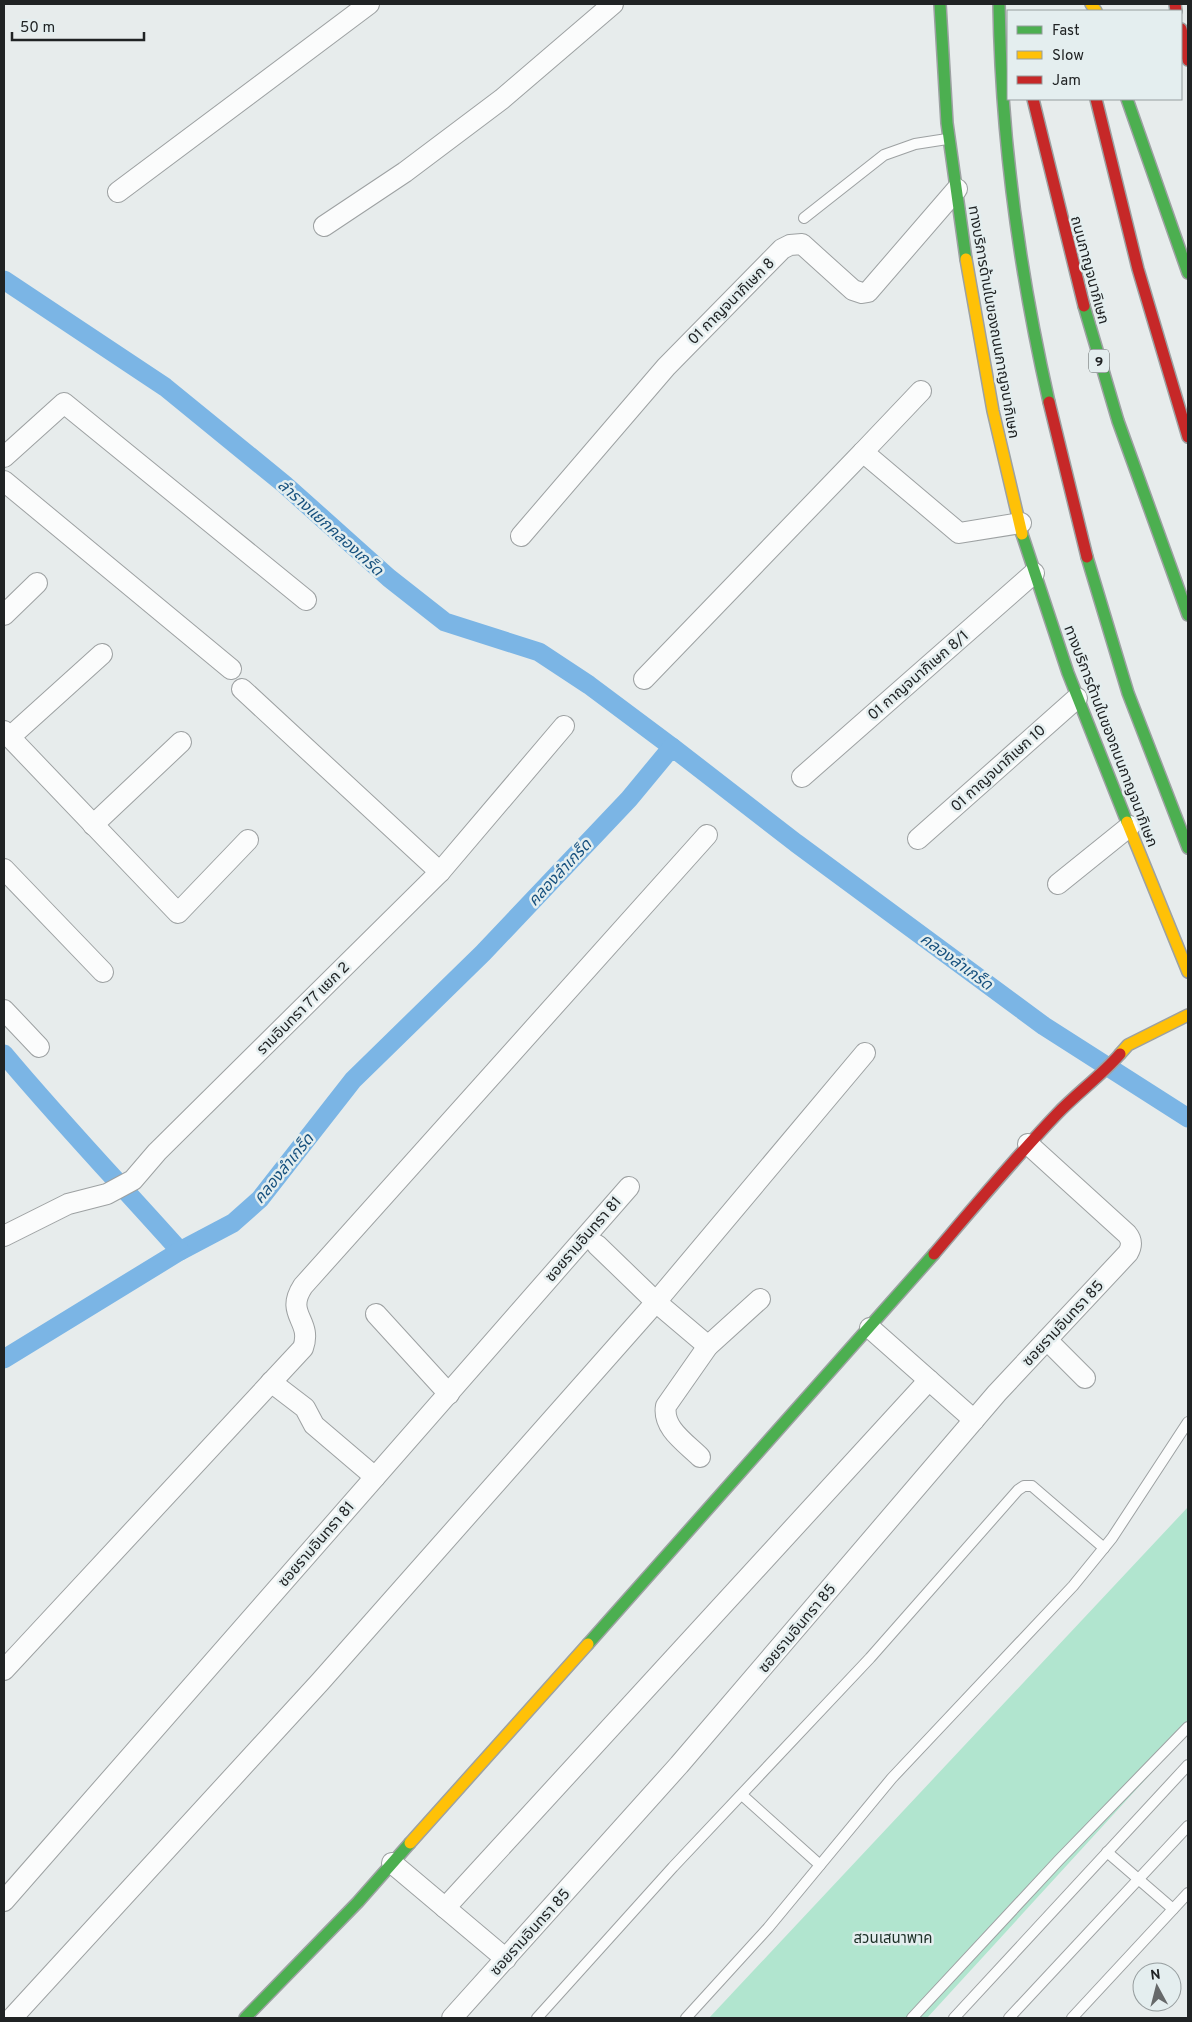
<svg xmlns="http://www.w3.org/2000/svg" width="1192" height="2022" viewBox="0 0 1192 2022" font-family="Overpass,'Noto Sans Thai',sans-serif">
	<style>
		.green { fill: #b1e5cf }
		.lines { fill: none; stroke-linecap: round; stroke-linejoin: round }
		.canal { stroke: #7bb5e5; stroke-width: 19 }
		.lane-casing { stroke: #9da1a2; stroke-width: 12 }
		.street-casing { stroke: #9da1a2; stroke-width: 22 }
		.fast-casing { stroke: #9da1a2; stroke-width: 14 }
		.slow-casing { stroke: #9da1a2; stroke-width: 14 }
		.jam-casing { stroke: #9da1a2; stroke-width: 14 }
		.lane { stroke: #fbfcfc; stroke-width: 10 }
		.street { stroke: #fbfcfc; stroke-width: 20 }
		.fast { stroke: #4caf50; stroke-width: 11 }
		.slow { stroke: #ffc107; stroke-width: 11 }
		.jam { stroke: #c62828; stroke-width: 11 }
		.labels { text-anchor: middle; stroke-width: 5; stroke-linejoin: round; paint-order: stroke }
		.shield { fill: #e4eeef; stroke: #5b6061; stroke-width: 1 }
		.shield-label { font-size: 14px; font-weight: bold; fill: #202324 }
		.street-label { font-size: 15px; fill: #202324; stroke: #e4eeef }
		.park-label { font-size: 15px; fill: #1b2f26; stroke: #e4eeef }
		.water-label { font-size: 16px; font-style: italic; fill: #17517e; stroke: #e4eeef }
	</style>
	<rect width="100%" height="100%" fill="#e7ecec"/>
	<path class="green" d="M1188 1507V1733L927 2018H709Z"/>
	<g class="lines">
		<g class="canal">
			<path d="M4 280 165 387 284 484 389 578 445 622 539 652 589 685 672 747"/>
			<path d="M4 1054C61 1122 121 1185 180 1251L233 1223 260 1199 353 1080 483 953 629 799 672 747 796 843 1044 1026 1188 1118"/>
			<path d="M4 1359 180 1251"/>
		</g>
		<defs>
			<g id="lane">
				<path d="M804 218 884 155 915 144 947 139"/>
				<path d="M742 1795 820 1865"/>
				<path d="M1107 1852 1173 1909"/>
				<path d="M537 2018 673 1867 870 1658 1018 1490 1024 1486H1032L1104 1548"/>
				<path d="M686 2018 768 1928 892 1778 1073 1586 1112 1538 1188 1422"/>
				<path d="M912 2018 1059 1860 1188 1727"/>
				<path d="M954 2018 1188 1765"/>
				<path d="M1009 2018 1188 1826"/>
				<path d="M1072 2018 1188 1893"/>
			</g>
			<g id="street">
				<path d="M118 192 369 4"/>
				<path d="M324 226 405 172 502 99 613 4"/>
				<path d="M863 452 921 391"/>
				<path d="M4 457 64 403 306 600"/>
				<path d="M4 481 231 669"/>
				<path d="M521 536 666 367 782 249 790 245 802 244 853 290 862 293 868 292 957 189"/>
				<path d="M4 615 37 583"/>
				<path d="M644 679 863 452 959 533 1021 523"/>
				<path d="M242 689 440 872"/>
				<path d="M4 731 178 913 248 840"/>
				<path d="M10 737 102 654"/>
				<path d="M802 777 1034 573"/>
				<path d="M93 825 181 742"/>
				<path d="M918 839 1077 698"/>
				<path d="M4 869 103 972"/>
				<path d="M1058 884 1130 826"/>
				<path d="M4 1010 39 1047"/>
				<path d="M4 1236 68 1204 107 1194 133 1180 157 1152 440 872 564 726"/>
				<path d="M597 1245 656 1302 708 1346"/>
				<path d="M376 1314 449 1394"/>
				<path d="M870 1328 974 1420"/>
				<path d="M1047 1340 1085 1378"/>
				<path d="M271 1382 305 1408 314 1425 375 1477"/>
				<path d="M700 1457C686 1443 662 1428 666 1406L708 1346 760 1299"/>
				<path d="M4 1670 303 1348C313 1320 284 1315 303 1286L707 835"/>
				<path d="M392 1863 506 1959"/>
				<path d="M4 1901 629 1187"/>
				<path d="M445 1908 929 1380"/>
				<path d="M12 2018 320 1682 656 1302 865 1053"/>
				<path d="M452 2018 679 1765 997 1393 1128 1253C1132 1246 1132 1240 1127 1234L1028 1144"/>
			</g>
			<g id="fast">
				<path d="M940 4 947 123 966 259"/>
				<path d="M999 4C1001 138 1019 270 1049 402"/>
				<path d="M1127 99 1188 273"/>
				<path d="M1084 306 1118 421 1188 615"/>
				<path d="M1022 534 1068 673 1127 822"/>
				<path d="M1087 557 1128 693 1188 848"/>
				<path d="M588 1644 934 1254"/>
				<path d="M245 2018 358 1902 410 1843"/>
			</g>
			<g id="slow">
				<path d="M1091 4 1096 11"/>
				<path d="M966 259 993 411 1022 534"/>
				<path d="M1127 822 1188 972"/>
				<path d="M1120 1054 1128 1045 1188 1015"/>
				<path d="M410 1843 588 1644"/>
			</g>
			<g id="jam">
				<path d="M1175 4 1176 11"/>
				<path d="M1181 29 1188 60"/>
				<path d="M1033 99 1084 306"/>
				<path d="M1096 99 1138 269 1188 437"/>
				<path d="M1049 402 1087 557"/>
				<path d="M934 1254C974 1207 1014 1159 1057 1114 1077 1093 1101 1076 1120 1054"/>
			</g>
		</defs>
		<use href="#lane" class="lane-casing"/>
		<use href="#street" class="street-casing"/>
		<use href="#fast" class="fast-casing"/>
		<use href="#slow" class="slow-casing"/>
		<use href="#jam" class="jam-casing"/>
		<use href="#lane" class="lane"/>
		<use href="#street" class="street"/>
		<use href="#fast" class="fast"/>
		<use href="#slow" class="slow"/>
		<use href="#jam" class="jam"/>
	</g>
	<g class="labels">
		<rect class="shield" x="1089" y="349.5" width="20" height="23" rx="4"/>
		<g class="shield-label">
			<text x="1099" y="366">9</text>
		</g>
		<g class="street-label">
			<text transform="translate(1090 270) rotate(75)" y="5">ถนนกาญจนาภิเษก</text>
			<text transform="translate(731 301) rotate(-45)" y="5">01 กาญจนาภิเษก 8</text>
			<text transform="translate(994 322) rotate(80)" y="5">ทางบริการด้านในของถนนกาญจนาภิเษก</text>
			<text transform="translate(918 675) rotate(-41)" y="5">01 กาญจนาภิเษก 8/1</text>
			<text transform="translate(1111 736) rotate(69)" y="5">ทางบริการด้านในของถนนกาญจนาภิเษก</text>
			<text transform="translate(998 768) rotate(-42)" y="5">01 กาญจนาภิเษก 10</text>
			<text transform="translate(303 1008) rotate(-45)" y="5">รามอินทรา 77 แยก 2</text>
			<text transform="translate(583 1239) rotate(-49)" y="5">ซอยรามอินทรา 81</text>
			<text transform="translate(1063 1323) rotate(-47)" y="5">ซอยรามอินทรา 85</text>
			<text transform="translate(316 1544) rotate(-49)" y="5">ซอยรามอินทรา 81</text>
			<text transform="translate(797 1628) rotate(-50)" y="5">ซอยรามอินทรา 85</text>
			<text transform="translate(530 1932) rotate(-48)" y="5">ซอยรามอินทรา 85</text>
		</g>
		<g class="park-label">
			<text x="893" y="1943">สวนเสนาพาค</text>
		</g>
		<g class="water-label">
			<text transform="translate(331 527) rotate(42)" y="6">ลำรางแยกคลองเกร็ด</text>
			<text transform="translate(559 872) rotate(-47)" y="6">คลองลำเกร็ด</text>
			<text transform="translate(957 961) rotate(36)" y="6">คลองลำเกร็ด</text>
			<text transform="translate(283 1168) rotate(-51)" y="6">คลองลำเกร็ด</text>
		</g>
	</g>
	<rect width="1192" height="2022" fill="none" stroke="#202324" stroke-width="10"/>
	<rect x="1007" y="10" width="175" height="90" fill="#e4eeef" stroke="#969d9e"/>
	<rect x="1017" y="26" width="25" height="8" fill="#4caf50" stroke="#969d9e"/>
	<text x="1052" y="35" font-size="15" fill="#202324">Fast</text>
	<rect x="1017" y="51" width="25" height="8" fill="#ffc107" stroke="#969d9e"/>
	<text x="1052" y="60" font-size="15" fill="#202324">Slow</text>
	<rect x="1017" y="76" width="25" height="8" fill="#c62828" stroke="#969d9e"/>
	<text x="1052" y="85" font-size="15" fill="#202324">Jam</text>
	<g transform="translate(1157 1987) rotate(353)"><circle r="24" fill="#e4eeef" stroke="#969d9e"/>
	<path d="M0-4L9 19L0 12L-9 19Z" fill="#66696a"/>
	<text y="-8" font-size="14" font-weight="bold" text-anchor="middle" fill="#202324">N</text>
	</g>
	<path d="M12 32v8h132v-8" fill="none" stroke="#202324" stroke-width="2.5"/>
	<text x="20" y="32" font-size="15" fill="#202324" stroke="#e4eeef" stroke-width="4" paint-order="stroke">50 m</text>
</svg>
